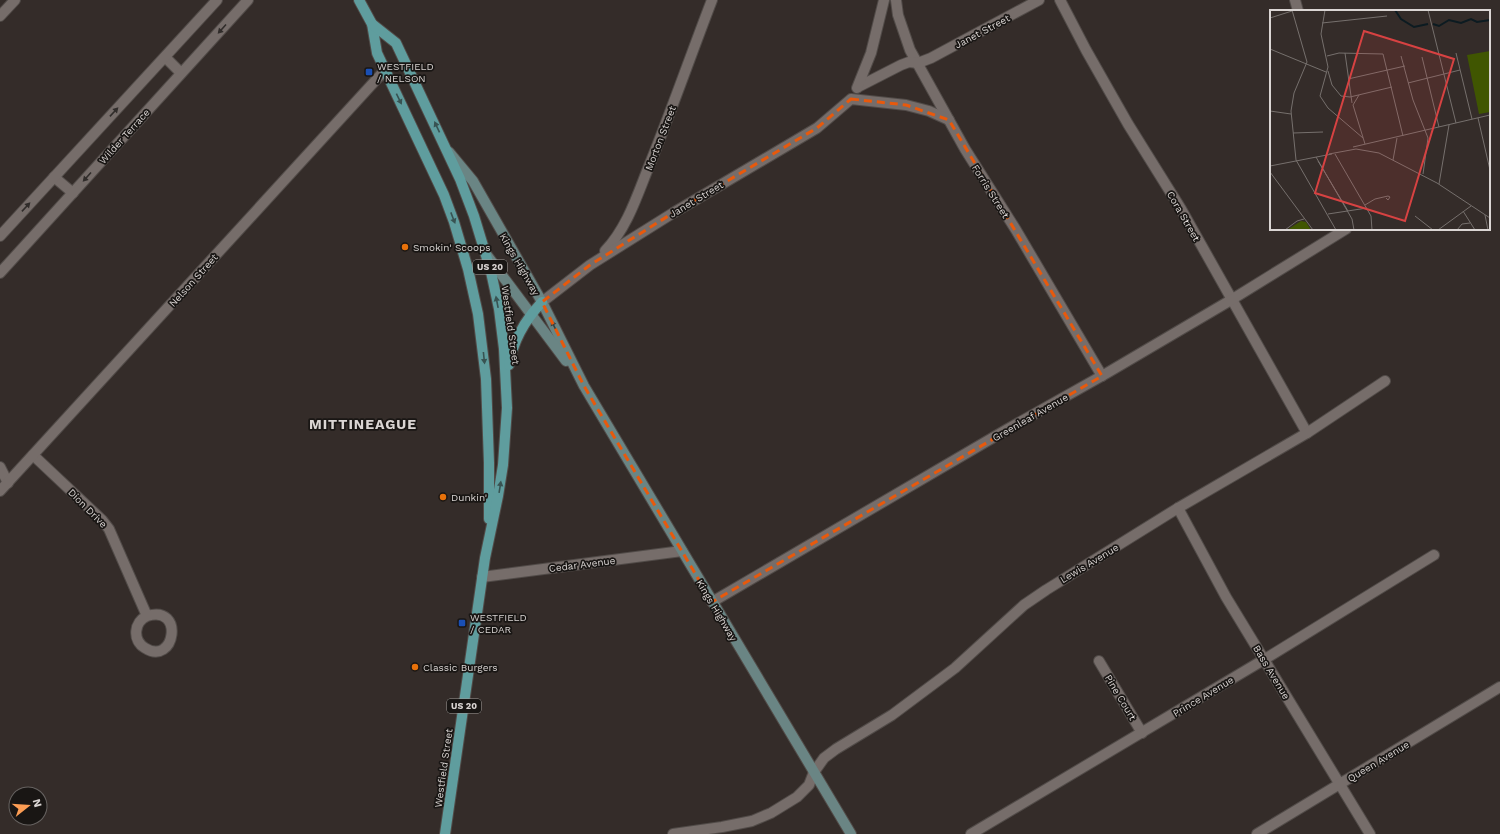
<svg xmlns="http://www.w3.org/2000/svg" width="1500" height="834" viewBox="0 0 1500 834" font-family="'Work Sans',sans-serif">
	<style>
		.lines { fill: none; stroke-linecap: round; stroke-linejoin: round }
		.minor-casing { stroke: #514b48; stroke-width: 12 }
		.secondary-casing { stroke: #514b48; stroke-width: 12 }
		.primary-casing { stroke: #514b48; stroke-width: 12 }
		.minor { stroke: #766d6a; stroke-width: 10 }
		.secondary { stroke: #6a8584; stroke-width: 10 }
		.primary { stroke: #5f9d9e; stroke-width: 10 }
		.oneway { fill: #302c2a }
		.oneway2 { fill: #385352 }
		.oneway3 { fill: #394241 }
		.marked { fill: none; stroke: #e8590c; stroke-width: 3; stroke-dasharray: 8 5; stroke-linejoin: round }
		.transit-dot { fill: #1a4fb4; stroke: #191614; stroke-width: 1.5 }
		.food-dot { fill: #e8710a; stroke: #191614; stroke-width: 1.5 }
		.labels { text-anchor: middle; stroke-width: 3.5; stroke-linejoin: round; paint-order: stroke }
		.shield { fill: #191614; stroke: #a09c9a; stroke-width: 1 }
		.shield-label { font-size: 9px; font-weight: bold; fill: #dad5d3 }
		.street-label { font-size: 10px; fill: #dad5d3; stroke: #191614 }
		.poi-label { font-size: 10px; fill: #dad5d3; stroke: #191614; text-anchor: start }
		.district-label { font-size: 14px; font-weight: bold; letter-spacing: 1px; fill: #dad5d3; stroke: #191614 }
		.inset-river { fill: none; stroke: #0c1b21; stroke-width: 2 }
		.inset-road { fill: none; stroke: #76706d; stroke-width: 1 }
		.view { fill: #d74242; fill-opacity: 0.15; stroke: #d74242; stroke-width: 2 }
		.inset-edge { fill: none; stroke: #dad5d3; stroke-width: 2 }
	</style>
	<rect width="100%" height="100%" fill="#342c29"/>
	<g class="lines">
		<defs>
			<g id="minor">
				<path d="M896 0 898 15 910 50 965 149 1016 230 1102 376"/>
				<path d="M1060 0 1086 50 1128 124 1181 209 1307 433"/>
				<path d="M1295 0 1298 11"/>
				<path d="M0 16 15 0"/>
				<path d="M165 57 181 73"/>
				<path d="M858 87 901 65 909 62 918 63 931 58 1039 0"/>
				<path d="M857 88 871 53 884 0"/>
				<path d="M54 177 73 193"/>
				<path d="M0 236 217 0"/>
				<path d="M605 251C626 229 636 199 647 171 670 115 690 57 712 0"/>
				<path d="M0 273 248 0"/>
				<path d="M542 302 590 265 673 213 817 128 851 99 906 105 929 111 949 120"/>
				<path d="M33 455 102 520 109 529 147 616C185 604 175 667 145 648 132 640 134 622 147 616"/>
				<path d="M0 467 8 483"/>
				<path d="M0 491 385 70"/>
				<path d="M1178 508 1226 597 1370 834"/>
				<path d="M482 577 682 551"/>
				<path d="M712 602 1006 430 1107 373 1231 300 1346 229"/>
				<path d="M1099 661 1142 733"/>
				<path d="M673 834 722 827 752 821 771 813 797 797 809 785 814 772 824 758 836 749 892 715 955 668 1024 605 1046 590 1178 508 1307 433 1385 381"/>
				<path d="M971 834 1265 659 1434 555"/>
				<path d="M1257 834 1500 687"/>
			</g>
			<g id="secondary">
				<path d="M449 152 473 181 542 302 584 386 851 834"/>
				<path d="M486 254 566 361"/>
			</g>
			<g id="primary">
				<path d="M359 0 372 24 377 53 444 195 454 222 468 269 478 314 486 379 489 463V519"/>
				<path d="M372 24 396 43 460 179 474 216 491 272 499 309 504 349 507 408 503 465 498 496 485 558 445 834"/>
				<path d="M509 365C513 340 524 321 542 302"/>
			</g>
		</defs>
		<use href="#minor" class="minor-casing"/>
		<use href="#secondary" class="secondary-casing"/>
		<use href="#primary" class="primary-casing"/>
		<use href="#minor" class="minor"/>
		<use href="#secondary" class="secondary"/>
		<use href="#primary" class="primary"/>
	</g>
	<defs><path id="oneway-solid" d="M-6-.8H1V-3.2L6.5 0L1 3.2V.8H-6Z"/></defs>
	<g class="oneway">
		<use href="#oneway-solid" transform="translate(222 29) rotate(132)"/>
		<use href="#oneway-solid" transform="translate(114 112) rotate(-47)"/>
		<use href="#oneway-solid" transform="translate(87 177) rotate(132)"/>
		<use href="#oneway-solid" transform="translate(26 207) rotate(-47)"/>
	</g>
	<g class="oneway2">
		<use href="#oneway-solid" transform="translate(399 99) rotate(64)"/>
		<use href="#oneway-solid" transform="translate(437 127) rotate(-115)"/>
		<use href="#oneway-solid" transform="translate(453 218) rotate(69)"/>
		<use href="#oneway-solid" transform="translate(497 302) rotate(-101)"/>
		<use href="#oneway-solid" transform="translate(484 358) rotate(84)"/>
		<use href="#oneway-solid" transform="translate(500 487) rotate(-81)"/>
	</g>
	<use class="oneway3" href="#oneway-solid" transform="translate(554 326) rotate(-117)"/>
	<path class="marked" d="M851 99 906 105 949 120 1102 376 712 602 584 386 542 302 590 265 673 213 817 128Z"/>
	<g class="transit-dot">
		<rect x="365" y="68" width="8" height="8" rx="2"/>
		<rect x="458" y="619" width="8" height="8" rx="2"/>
	</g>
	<g class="food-dot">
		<circle cx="405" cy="247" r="4"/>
		<circle cx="443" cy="497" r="4"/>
		<circle cx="415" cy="667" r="4"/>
	</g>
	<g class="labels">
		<g class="shield">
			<rect x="473" y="260" width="34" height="14" rx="3"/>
			<rect x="447" y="699" width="34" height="14" rx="3"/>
		</g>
		<g class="shield-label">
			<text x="490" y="270">US 20</text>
			<text x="464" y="709">US 20</text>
		</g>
		<g class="street-label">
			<text transform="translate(982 31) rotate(-28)" y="4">Janet Street</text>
			<text transform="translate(124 136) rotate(-48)" y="4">Wilder Terrace</text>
			<text transform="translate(660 138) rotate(-69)" y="4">Morton Street</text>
			<text transform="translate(991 191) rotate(58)" y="4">Forris Street</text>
			<text transform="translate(696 199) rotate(-31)" y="4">Janet Street</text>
			<text transform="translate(1184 216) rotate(60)" y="4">Cora Street</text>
			<text transform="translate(520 264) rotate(60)" y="4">Kings Highway</text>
			<text transform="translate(193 280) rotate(-48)" y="4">Nelson Street</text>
			<text transform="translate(511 325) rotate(82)" y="4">Westfield Street</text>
			<text transform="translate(1030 417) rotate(-30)" y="4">Greenleaf Avenue</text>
			<text transform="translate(88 508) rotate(45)" y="4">Dion Drive</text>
			<text transform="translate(1089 563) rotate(-31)" y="4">Lewis Avenue</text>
			<text transform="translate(582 564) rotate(-7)" y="4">Cedar Avenue</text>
			<text transform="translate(717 610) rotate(59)" y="4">Kings Highway</text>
			<text transform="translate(1272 672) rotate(59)" y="4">Bass Avenue</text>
			<text transform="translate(1203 696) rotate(-31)" y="4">Prince Avenue</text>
			<text transform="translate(1121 697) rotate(59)" y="4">Pine Court</text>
			<text transform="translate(1378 761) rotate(-31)" y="4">Queen Avenue</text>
			<text transform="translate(443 768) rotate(-82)" y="4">Westfield Street</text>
		</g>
		<g class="poi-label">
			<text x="377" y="70">WESTFIELD<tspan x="377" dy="12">/ NELSON</tspan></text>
			<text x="413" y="251">Smokin' Scoops</text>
			<text x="451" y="501">Dunkin'</text>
			<text x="470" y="621">WESTFIELD<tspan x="470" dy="12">/ CEDAR</tspan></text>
			<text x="423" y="671">Classic Burgers</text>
		</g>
		<g class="district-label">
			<text x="363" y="429">MITTINEAGUE</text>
		</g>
	</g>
	<g transform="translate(1270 10)">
		<rect width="220" height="220" fill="#342c29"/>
		<path d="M220 41V102L209 104 197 45ZM31 211 36 212 41 220H17Z" fill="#405601"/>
		<path class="inset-river" d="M125 0 131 9 144 17 158 14M163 14 169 16 179 10 191 13 201 9 207 12 220 10"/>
		<path class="inset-road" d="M22 0 37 52 24 83 21 101 26 150 66 220M55 0 51 24 58 57 50 86 58 98 93 128M158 0 186 113M0 8 22 1M52 13 117 6M0 39 56 62M75 43 82 93M186 43 202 109M57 46 69 43 113 44 133 126M131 46 143 90 158 128 153 164M152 47 169 117M58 61 62 75 71 86 80 87 122 77M78 69 135 56M138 73 190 60M89 85 83 95 95 134M0 101 21 104M208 108 220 160M23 123 53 122M83 137 220 105M59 144 86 139 109 143 167 173 220 208M65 144 101 206 102 220M46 147 82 209 84 220M123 150 127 128M48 151 78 201M0 156 62 144M0 162 43 220M169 174 179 115M95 195 105 189 118 186 120 187 118 190 116 188M193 201 205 220M58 204 97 198M215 205 218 220M145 206 163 220M15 220 27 211 34 209M168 220 201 196M187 220 192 214 200 213"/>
		<path class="view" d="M94 21 184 49 135 211 45 183Z"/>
		<rect width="220" height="220" class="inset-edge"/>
	</g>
	<g transform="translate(28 806) rotate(73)"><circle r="19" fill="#191614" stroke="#666260"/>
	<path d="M0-3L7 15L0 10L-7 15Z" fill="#fc9d54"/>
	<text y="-6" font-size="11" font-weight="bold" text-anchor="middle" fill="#dad5d3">N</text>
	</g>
</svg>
